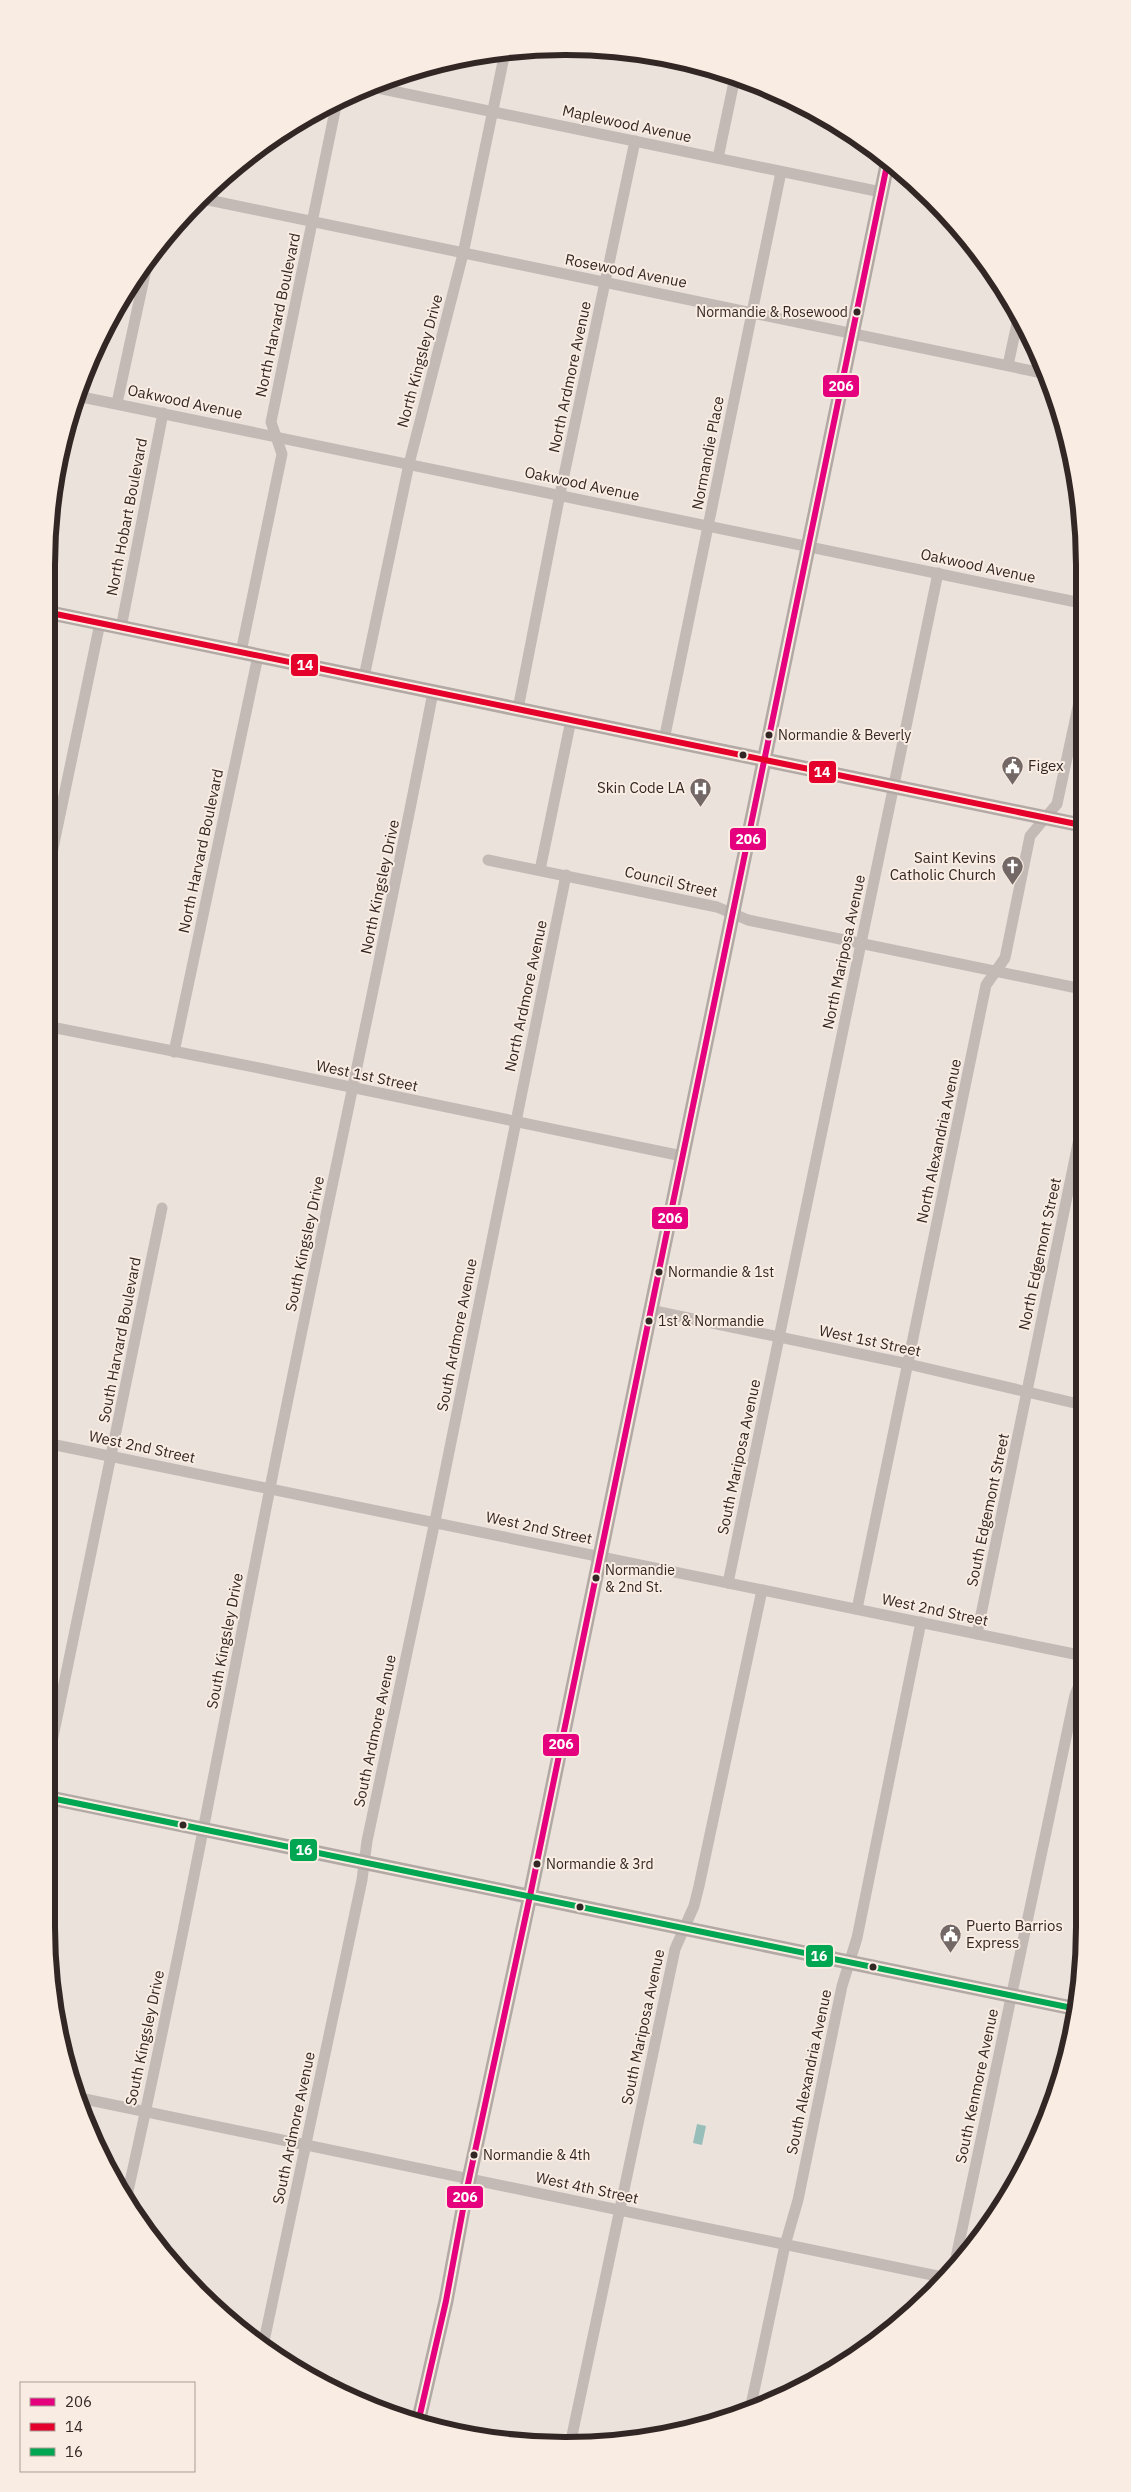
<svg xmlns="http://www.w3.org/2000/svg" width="1131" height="2492" viewBox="0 0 1131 2492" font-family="'IBM Plex Sans',sans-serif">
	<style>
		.water { fill: #98beb9 }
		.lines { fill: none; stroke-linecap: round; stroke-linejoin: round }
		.minor { stroke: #c3bab6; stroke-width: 11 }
		.major { stroke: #b2a9a5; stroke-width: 15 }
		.bus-1-casing { stroke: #f9ece2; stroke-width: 10 }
		.bus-2-casing { stroke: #f9ece2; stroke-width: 10 }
		.bus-3-casing { stroke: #f9ece2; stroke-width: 10 }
		.bus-1 { stroke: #e5007d; stroke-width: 6 }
		.bus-2 { stroke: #e4002b; stroke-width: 6 }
		.bus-3 { stroke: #00a651; stroke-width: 6 }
		.bus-dot { fill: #332725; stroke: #f9ece2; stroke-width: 2 }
		.labels { text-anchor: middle; stroke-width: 4; stroke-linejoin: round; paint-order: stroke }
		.bus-label { font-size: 14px; fill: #332725; stroke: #f9ece2; text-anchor: start }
		.street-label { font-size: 15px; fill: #332725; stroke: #f9ece2 }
		.poi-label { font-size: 15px; fill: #332725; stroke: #f9ece2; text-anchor: start }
		.rim { fill: none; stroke: #332725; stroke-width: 6 }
		.line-badge { stroke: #f9ece2; stroke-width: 2 }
		.badge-label { font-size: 14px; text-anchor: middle; font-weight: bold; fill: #fff }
	</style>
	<rect width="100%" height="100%" fill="#ebe2dc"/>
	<path class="water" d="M697 2124 706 2126 702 2145 693 2143Z"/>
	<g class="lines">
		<g class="minor">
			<path d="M368 86 881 192"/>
			<path d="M718 158 735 77"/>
			<path d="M199 198 1047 374"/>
			<path d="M1008 365 1018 319"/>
			<path d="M77 396 1081 603"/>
			<path d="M117 403 148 260"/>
			<path d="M53 500 67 430"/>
			<path d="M121 628 163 413"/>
			<path d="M241 652 282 454 271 422 337 101"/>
			<path d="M364 677 409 464 463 254 505 52"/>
			<path d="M518 709 560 494 635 141"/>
			<path d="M664 740 781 172"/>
			<path d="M488 860 717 907 748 920 1082 989"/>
			<path d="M540 870 571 720"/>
			<path d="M46 882 100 623"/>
			<path d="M46 1026 259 1068 682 1156"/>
			<path d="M174 1052 258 656"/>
			<path d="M650 1310 908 1364 1083 1405"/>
			<path d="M46 1443 1084 1656"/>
			<path d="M728 1583 938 573"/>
			<path d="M857 1609 986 985 1005 958 1030 836 1057 804 1081 693"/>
			<path d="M977 1634 1082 1124"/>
			<path d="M46 1771 162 1208"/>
			<path d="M75 2097 947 2278"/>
			<path d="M126 2200C180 1959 225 1715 273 1473 325 1212 383 953 433 692"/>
			<path d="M953 2272 1075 1695 1084 1673"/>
			<path d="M263 2346 362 1880 367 1841 435 1521 566 875"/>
			<path d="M750 2410 785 2245 798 2200 842 1986 857 1938 921 1622"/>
			<path d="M570 2445 675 1949 694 1906 699 1886 762 1590"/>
		</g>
		<g class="major">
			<path d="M46 612 1081 825"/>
			<path d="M46 1797 1077 2009"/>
			<path d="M418 2423 446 2301 466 2193 530 1896 888 160"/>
		</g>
		<defs>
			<path id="bus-1" d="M418 2423 446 2301 466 2193 530 1896 888 160"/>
			<path id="bus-2" d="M46 612 1081 825"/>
			<path id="bus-3" d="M46 1797 1077 2009"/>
		</defs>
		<use href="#bus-1" class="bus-1-casing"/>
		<use href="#bus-2" class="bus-2-casing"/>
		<use href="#bus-3" class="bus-3-casing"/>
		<use href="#bus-1" class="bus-1"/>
		<use href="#bus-2" class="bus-2"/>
		<use href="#bus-3" class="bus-3"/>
	</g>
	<defs>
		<symbol id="civic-pin" viewBox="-11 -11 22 30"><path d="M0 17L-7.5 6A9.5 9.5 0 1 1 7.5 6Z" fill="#736865" stroke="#f9ece2"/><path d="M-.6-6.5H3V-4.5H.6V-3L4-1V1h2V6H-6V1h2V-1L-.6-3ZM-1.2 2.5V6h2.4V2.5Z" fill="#fff"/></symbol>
		<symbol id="hospital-pin" viewBox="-11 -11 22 30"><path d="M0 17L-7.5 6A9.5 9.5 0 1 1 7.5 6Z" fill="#736865" stroke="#f9ece2"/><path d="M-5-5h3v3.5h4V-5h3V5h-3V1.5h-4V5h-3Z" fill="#fff"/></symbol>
		<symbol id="church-pin" viewBox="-11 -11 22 30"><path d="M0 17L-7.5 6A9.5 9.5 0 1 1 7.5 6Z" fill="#736865" stroke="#f9ece2"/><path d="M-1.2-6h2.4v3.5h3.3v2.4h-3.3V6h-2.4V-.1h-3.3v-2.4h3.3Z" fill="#fff"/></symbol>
	</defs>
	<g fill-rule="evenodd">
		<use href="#civic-pin" x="1000" y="754" width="25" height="34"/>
		<use href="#hospital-pin" x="688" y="776" width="25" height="34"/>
		<use href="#church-pin" x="1000" y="854" width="25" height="34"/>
		<use href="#civic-pin" x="938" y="1922" width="25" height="34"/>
	</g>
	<g class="bus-dot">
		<circle cx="857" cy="312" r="4.5"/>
		<circle cx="769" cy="735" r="4.5"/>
		<circle cx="743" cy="755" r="4.5"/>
		<circle cx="659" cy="1272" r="4.5"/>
		<circle cx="649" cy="1321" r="4.5"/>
		<circle cx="596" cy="1578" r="4.5"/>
		<circle cx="183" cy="1825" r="4.5"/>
		<circle cx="537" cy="1864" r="4.5"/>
		<circle cx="580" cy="1907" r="4.5"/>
		<circle cx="873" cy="1967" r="4.5"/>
		<circle cx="474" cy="2155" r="4.5"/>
	</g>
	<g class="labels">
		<g class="bus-label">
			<text x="848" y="317" text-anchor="end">Normandie &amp; Rosewood</text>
			<text x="778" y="740">Normandie &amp; Beverly</text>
			<text x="668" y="1277">Normandie &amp; 1st</text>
			<text x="658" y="1326">1st &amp; Normandie</text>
			<text x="605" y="1575">Normandie<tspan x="605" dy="17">&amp; 2nd St.</tspan></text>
			<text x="546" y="1869">Normandie &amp; 3rd</text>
			<text x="483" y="2160">Normandie &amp; 4th</text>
		</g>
		<g class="street-label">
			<text transform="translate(627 124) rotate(12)" y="5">Maplewood Avenue</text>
			<text transform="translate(626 271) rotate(11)" y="5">Rosewood Avenue</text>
			<text transform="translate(278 315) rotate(-78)" y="5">North Harvard Boulevard</text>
			<text transform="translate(420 361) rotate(-75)" y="5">North Kingsley Drive</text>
			<text transform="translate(570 377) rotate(-78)" y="5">North Ardmore Avenue</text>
			<text transform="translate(185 402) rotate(12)" y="5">Oakwood Avenue</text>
			<text transform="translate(708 453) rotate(-79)" y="5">Normandie Place</text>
			<text transform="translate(582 484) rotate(12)" y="5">Oakwood Avenue</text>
			<text transform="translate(127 517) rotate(-79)" y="5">North Hobart Boulevard</text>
			<text transform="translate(978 566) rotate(12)" y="5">Oakwood Avenue</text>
			<text transform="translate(201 851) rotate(-78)" y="5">North Harvard Boulevard</text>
			<text transform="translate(671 882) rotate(13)" y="5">Council Street</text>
			<text transform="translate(380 887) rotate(-78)" y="5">North Kingsley Drive</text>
			<text transform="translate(844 952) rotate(-78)" y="5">North Mariposa Avenue</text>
			<text transform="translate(526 996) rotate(-78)" y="5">North Ardmore Avenue</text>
			<text transform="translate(367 1076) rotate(12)" y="5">West 1st Street</text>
			<text transform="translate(939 1141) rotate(-78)" y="5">North Alexandria Avenue</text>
			<text transform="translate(305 1244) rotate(-78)" y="5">South Kingsley Drive</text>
			<text transform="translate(1040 1254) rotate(-78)" y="5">North Edgemont Street</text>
			<text transform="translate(457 1335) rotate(-79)" y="5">South Ardmore Avenue</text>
			<text transform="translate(120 1340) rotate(-79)" y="5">South Harvard Boulevard</text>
			<text transform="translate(870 1341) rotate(12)" y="5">West 1st Street</text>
			<text transform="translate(142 1447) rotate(12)" y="5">West 2nd Street</text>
			<text transform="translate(739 1457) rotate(-78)" y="5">South Mariposa Avenue</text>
			<text transform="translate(988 1510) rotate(-78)" y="5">South Edgemont Street</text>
			<text transform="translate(539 1528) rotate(12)" y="5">West 2nd Street</text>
			<text transform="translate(935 1610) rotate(12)" y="5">West 2nd Street</text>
			<text transform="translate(225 1641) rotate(-79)" y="5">South Kingsley Drive</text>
			<text transform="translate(375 1731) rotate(-78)" y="5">South Ardmore Avenue</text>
			<text transform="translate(643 2027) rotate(-78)" y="5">South Mariposa Avenue</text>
			<text transform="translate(145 2038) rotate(-78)" y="5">South Kingsley Drive</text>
			<text transform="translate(809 2072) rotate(-78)" y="5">South Alexandria Avenue</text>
			<text transform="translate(977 2086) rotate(-78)" y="5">South Kenmore Avenue</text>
			<text transform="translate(294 2128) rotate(-78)" y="5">South Ardmore Avenue</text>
			<text transform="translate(587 2188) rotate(12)" y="5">West 4th Street</text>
		</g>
		<g class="poi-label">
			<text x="1028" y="771">Figex</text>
			<text x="685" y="793" text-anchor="end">Skin Code LA</text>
			<text x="996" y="863" text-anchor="end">Saint Kevins<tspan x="996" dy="17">Catholic Church</tspan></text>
			<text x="966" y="1931">Puerto Barrios<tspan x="966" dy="17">Express</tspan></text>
		</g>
	</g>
	<path d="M0 0H1131V2492H0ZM565 55H566A510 510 0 0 1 1076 565V1927A510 510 0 0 1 566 2437H565A510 510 0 0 1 55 1927V565A510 510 0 0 1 565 55Z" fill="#f9ece2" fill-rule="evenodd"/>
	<path class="rim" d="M565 55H566A510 510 0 0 1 1076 565V1927A510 510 0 0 1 566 2437H565A510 510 0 0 1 55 1927V565A510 510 0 0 1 565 55Z"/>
	<g class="line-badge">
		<rect x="822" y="374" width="38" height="24" rx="5" fill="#e5007d"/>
		<rect x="290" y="653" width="29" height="24" rx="5" fill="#e4002b"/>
		<rect x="808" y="760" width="29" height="24" rx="5" fill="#e4002b"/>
		<rect x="729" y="827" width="38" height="24" rx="5" fill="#e5007d"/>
		<rect x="651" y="1206" width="38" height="24" rx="5" fill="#e5007d"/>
		<rect x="542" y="1733" width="38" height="24" rx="5" fill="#e5007d"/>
		<rect x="289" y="1838" width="29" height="24" rx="5" fill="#00a651"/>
		<rect x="805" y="1944" width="29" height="24" rx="5" fill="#00a651"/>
		<rect x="446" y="2185" width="38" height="24" rx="5" fill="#e5007d"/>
	</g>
	<g class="badge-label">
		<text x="841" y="391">206</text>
		<text x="305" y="670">14</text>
		<text x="822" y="777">14</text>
		<text x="748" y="844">206</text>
		<text x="670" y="1223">206</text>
		<text x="561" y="1749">206</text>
		<text x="304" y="1855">16</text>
		<text x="819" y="1961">16</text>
		<text x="465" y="2202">206</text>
	</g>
	<rect x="20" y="2382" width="175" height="90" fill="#f9ece2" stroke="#aa9d96"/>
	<rect x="30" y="2398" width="25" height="8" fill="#e5007d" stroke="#aa9d96"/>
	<text x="65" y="2407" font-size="15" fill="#332725">206</text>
	<rect x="30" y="2423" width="25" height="8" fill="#e4002b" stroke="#aa9d96"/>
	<text x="65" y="2432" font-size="15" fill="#332725">14</text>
	<rect x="30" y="2448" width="25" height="8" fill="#00a651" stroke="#aa9d96"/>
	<text x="65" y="2457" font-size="15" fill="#332725">16</text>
</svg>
